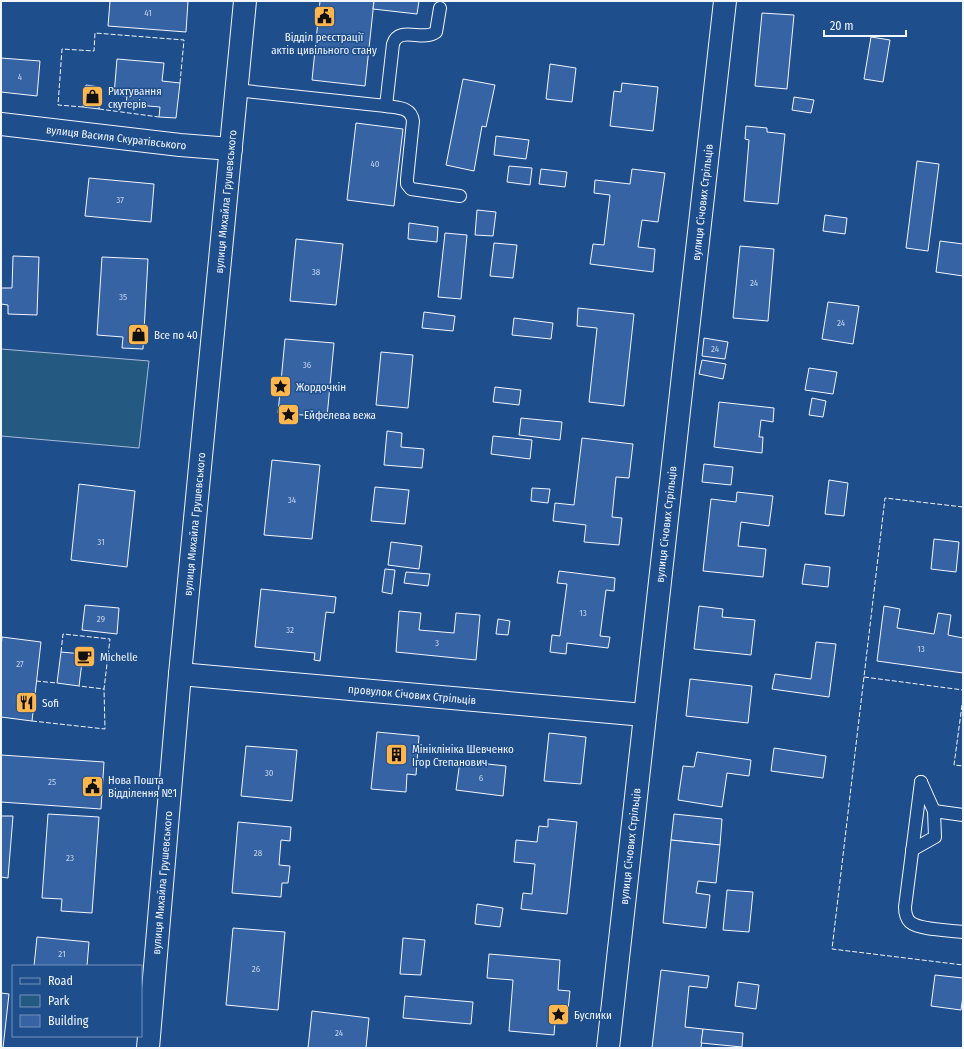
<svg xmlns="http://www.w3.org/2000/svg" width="964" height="1049" viewBox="0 0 964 1049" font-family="'Fira Sans Condensed',sans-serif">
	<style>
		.green { fill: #245a82; stroke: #a8bbd7 }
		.building { fill: #3563a3; stroke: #f2f6ff }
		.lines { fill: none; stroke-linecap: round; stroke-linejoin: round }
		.lane-casing { stroke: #f2f6ff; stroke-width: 14 }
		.street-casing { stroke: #f2f6ff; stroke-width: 24 }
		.secondary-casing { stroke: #f2f6ff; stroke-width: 24 }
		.lane { stroke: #1f4e8c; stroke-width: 12 }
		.street { stroke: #1f4e8c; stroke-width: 22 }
		.secondary { stroke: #1f4e8c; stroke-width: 22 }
		.fence { stroke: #f2f6ff; stroke-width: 1; stroke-dasharray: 5 2; stroke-linecap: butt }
		.labels { text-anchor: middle; stroke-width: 3; stroke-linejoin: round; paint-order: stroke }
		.number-label { font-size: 9px; fill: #c3d1e8 }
		.poi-label { font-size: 11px; fill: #f2f6ff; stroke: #1f4e8c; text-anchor: start }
		.street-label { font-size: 11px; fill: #f2f6ff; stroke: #1f4e8c }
	</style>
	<rect width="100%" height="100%" fill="#1f4e8c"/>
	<path class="green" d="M1 349 149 361 139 448 1 436Z"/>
	<g class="building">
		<path d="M110 1H188L186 32 108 26Z"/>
		<path d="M320 1H374L365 86 312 80Z"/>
		<path d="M374 1H419L417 14 373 9Z"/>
		<path d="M762 13 794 15 787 89 755 86Z"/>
		<path d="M871 37 890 40 883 82 864 79Z"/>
		<path d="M1 58 40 61 37 96 1 92Z"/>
		<path d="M117 59 164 63 162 81 180 83 176 118 159 117 160 107 126 104 127 96 114 95Z"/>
		<path d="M550 64 576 68 572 102 546 99Z"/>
		<path d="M463 79 495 85 486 127 482 126 474 171 446 165Z"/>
		<path d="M622 83 658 87 653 131 610 126 614 91 621 92Z"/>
		<path d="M86 85 100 87 99 109 83 107Z"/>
		<path d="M794 97 814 100 811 113 792 110Z"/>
		<path d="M356 123 403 129 394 206 347 200Z"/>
		<path d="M746 126 767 128V132L785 134 778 204 744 201 749 140 745 139Z"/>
		<path d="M496 136 529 140 526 159 494 155Z"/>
		<path d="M917 161 939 164 928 251 906 248Z"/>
		<path d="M509 166 532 168 530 185 507 182Z"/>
		<path d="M541 169 567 172 565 187 539 184Z"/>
		<path d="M632 169 665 173 658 222 642 220 638 247 655 249 653 272 590 264 593 244 604 245 610 195 594 193 595 180 630 184Z"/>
		<path d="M89 178 154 184 151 222 85 216Z"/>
		<path d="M477 210 496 212 493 236 475 235Z"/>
		<path d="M825 215 847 218 845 234 823 231Z"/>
		<path d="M409 223 438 227 437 242 408 239Z"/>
		<path d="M445 233 467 235 461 299 438 297Z"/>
		<path d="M296 239 343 244 336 305 290 301Z"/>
		<path d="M940 241 963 244V276L936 272Z"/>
		<path d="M494 243 517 245 513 278 490 276Z"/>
		<path d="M740 246 774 249 768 321 733 318Z"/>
		<path d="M13 256 39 257 37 315 8 314V305L1 304V288H12Z"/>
		<path d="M102 257 148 259 143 349 122 348 123 337 97 335Z"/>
		<path d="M828 302 859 306 853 344 822 339Z"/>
		<path d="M578 308 634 314 624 406 589 402 597 328 577 326Z"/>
		<path d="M424 312 455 316 453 331 422 328Z"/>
		<path d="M514 318 553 323 551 339 512 335Z"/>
		<path d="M704 338 728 342 725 359 702 356Z"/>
		<path d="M285 339 334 343 327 417 278 413Z"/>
		<path d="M381 352 413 355 408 408 376 405Z"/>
		<path d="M702 360 726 364 723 379 699 374Z"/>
		<path d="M809 368 837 372 833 394 805 390Z"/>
		<path d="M495 387 521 390 519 405 493 402Z"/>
		<path d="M812 398 826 401 823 417 809 415Z"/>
		<path d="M719 402 774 408 773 422 761 420 759 437H763L762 453 714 447Z"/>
		<path d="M521 418 562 422 560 440 519 435Z"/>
		<path d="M387 431 402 433 401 447 424 449 422 468 384 465Z"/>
		<path d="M493 436 532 440 530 459 491 454Z"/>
		<path d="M582 438 633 444 629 478 616 477 612 517 622 518 619 545 584 542 586 525 553 521 555 503 574 505Z"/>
		<path d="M272 460 320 465 312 539 264 535Z"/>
		<path d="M704 464 733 467 731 485 702 482Z"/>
		<path d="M829 480 848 483 844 516 825 514Z"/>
		<path d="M79 484 135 491 127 567 71 560Z"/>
		<path d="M375 487 409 490 405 524 371 521Z"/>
		<path d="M532 488 550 489 548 503 531 501Z"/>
		<path d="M737 492 773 496 769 526 741 522 738 546 766 549 763 577 703 571 711 499 736 502Z"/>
		<path d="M934 539 959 542 956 572 931 569Z"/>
		<path d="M391 542 422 546 419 569 388 565Z"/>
		<path d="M805 564 830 567 828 587 802 584Z"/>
		<path d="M385 569 395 570 392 594 382 592Z"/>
		<path d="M559 571 615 578 614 591 606 590 600 636 610 637 608 648 567 643 566 654 550 652 552 635 560 636 567 584 557 583Z"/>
		<path d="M406 572 430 574 428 586 404 583Z"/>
		<path d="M261 589 336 597 334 613 326 612 320 661 314 660 315 653 255 647Z"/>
		<path d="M85 605 119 608 117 634 82 630Z"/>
		<path d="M699 606 723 609 722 617 755 620 751 655 694 649Z"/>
		<path d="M884 606 900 609 897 628 934 634 938 613 951 615 948 635 963 638V673L877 661Z"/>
		<path d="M399 611 421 613 419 630 454 633 456 613 480 615 476 660 396 652Z"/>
		<path d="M498 619 510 621 508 635 496 634Z"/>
		<path d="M2 637 41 642 32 721 1 717V648Z"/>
		<path d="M816 642 836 644 829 697 772 689 775 674 811 679Z"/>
		<path d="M61 652 83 654 79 686 57 683Z"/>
		<path d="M690 679 752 686 748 723 686 716Z"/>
		<path d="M377 732 419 736 416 775 407 774 406 792 371 789Z"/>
		<path d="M549 733 586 737 581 784 544 781Z"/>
		<path d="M246 746 297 750 292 801 241 796Z"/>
		<path d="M774 748 826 756 823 778 771 771Z"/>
		<path d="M697 752 751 760 749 776 727 773 722 807 678 800 683 766 694 767Z"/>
		<path d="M1 755 104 762 101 809 1 802Z"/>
		<path d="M460 761 506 766 503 796 456 790Z"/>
		<path d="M48 814 99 817 92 913 61 911 62 899 42 898Z"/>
		<path d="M674 814 722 819 720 845 671 840Z"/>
		<path d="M1 816H13L8 878 1 877Z"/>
		<path d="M548 819 577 822 567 914 521 909 523 893 532 894 535 864 514 862 516 840 537 842 539 826 548 827Z"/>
		<path d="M238 822 291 827 290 841 281 840 279 865 290 866 288 883H282L281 897 232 893Z"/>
		<path d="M671 840 720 845 716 883 698 881 696 893 710 895 706 928 663 923Z"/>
		<path d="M727 890 753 892 749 932 723 930Z"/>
		<path d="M477 904 503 908 500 927 475 924Z"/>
		<path d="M233 928 285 932 278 1010 226 1005Z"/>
		<path d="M37 937 89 942 87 966H34Z"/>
		<path d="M403 938 425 940 421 975 400 974Z"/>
		<path d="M489 954 560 960 558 990 570 991 568 1010 556 1009 554 1035 509 1031 513 980 487 978Z"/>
		<path d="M661 970 709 976 707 988 689 986 685 1027 703 1029 701 1048H652Z"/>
		<path d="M935 975 963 978V996L961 1010 931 1006Z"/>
		<path d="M738 982 759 985 756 1009 735 1006Z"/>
		<path d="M1 993 9 994 3 1048H1Z"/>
		<path d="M405 996 473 1002 471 1024 403 1018Z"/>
		<path d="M312 1011 369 1018 366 1048H308Z"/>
		<path d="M703 1029 743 1033 742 1047 701 1043Z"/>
	</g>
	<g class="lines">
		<defs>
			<g id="lane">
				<path d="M236 90 386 106 393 44C399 25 423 42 436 32L440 8"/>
				<path d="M386 106C398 108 411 107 413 121L407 179V184L411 189 460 196"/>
				<path d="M921 782 905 907C905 913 906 918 910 922 919 930 950 930 963 932"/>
				<path d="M934 811 963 815"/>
				<path d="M912 850 935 837 934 811 921 782"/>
			</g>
			<g id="street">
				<path id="s1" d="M1 124 180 145 231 149"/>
				<path id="s2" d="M180 674 644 715"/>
				<path id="s3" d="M608 1048C646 699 686 350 725 1"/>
			</g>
			<g id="secondary">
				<path id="s4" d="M148 1048 180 674 245 1"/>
			</g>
		</defs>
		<use href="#lane" class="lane-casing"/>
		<use href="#street" class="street-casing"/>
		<use href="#secondary" class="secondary-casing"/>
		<use href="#lane" class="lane"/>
		<use href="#street" class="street"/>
		<use href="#secondary" class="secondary"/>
		<g class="fence">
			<path d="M83 107 58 105 62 49 94 51 95 33 184 40 180 83"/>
			<path d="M99 109 159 117"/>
			<path d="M963 507 885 498 832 949 963 965"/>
			<path d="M61 652 63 634 110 639 104 689 79 686"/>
			<path d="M864 677 963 690"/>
			<path d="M36 681 57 683"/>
			<path d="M963 698 954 765 963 766"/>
			<path d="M32 721 105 729 104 689"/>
		</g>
	</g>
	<defs>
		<symbol id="civic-square" viewBox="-11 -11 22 22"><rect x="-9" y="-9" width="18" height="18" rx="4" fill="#ffb74d" stroke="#1f4e8c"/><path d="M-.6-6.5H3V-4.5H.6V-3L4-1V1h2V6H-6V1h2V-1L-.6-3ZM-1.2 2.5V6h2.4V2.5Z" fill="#111"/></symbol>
		<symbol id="shop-square" viewBox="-11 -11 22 22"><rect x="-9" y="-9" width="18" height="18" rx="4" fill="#ffb74d" stroke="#1f4e8c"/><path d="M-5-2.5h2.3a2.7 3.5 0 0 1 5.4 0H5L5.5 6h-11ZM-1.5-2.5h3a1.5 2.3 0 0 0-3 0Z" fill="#111"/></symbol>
		<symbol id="sight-square" viewBox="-11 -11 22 22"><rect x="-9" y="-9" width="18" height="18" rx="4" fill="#ffb74d" stroke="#1f4e8c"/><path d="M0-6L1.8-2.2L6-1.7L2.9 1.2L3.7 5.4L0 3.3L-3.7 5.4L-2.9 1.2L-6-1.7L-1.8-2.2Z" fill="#111"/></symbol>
		<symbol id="cafe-square" viewBox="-11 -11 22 22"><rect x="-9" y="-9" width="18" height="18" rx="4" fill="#ffb74d" stroke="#1f4e8c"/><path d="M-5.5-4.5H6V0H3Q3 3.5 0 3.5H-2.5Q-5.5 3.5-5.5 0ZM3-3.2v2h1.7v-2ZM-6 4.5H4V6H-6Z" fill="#111"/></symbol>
		<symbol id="restaurant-square" viewBox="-11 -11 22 22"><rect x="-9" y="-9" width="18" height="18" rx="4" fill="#ffb74d" stroke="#1f4e8c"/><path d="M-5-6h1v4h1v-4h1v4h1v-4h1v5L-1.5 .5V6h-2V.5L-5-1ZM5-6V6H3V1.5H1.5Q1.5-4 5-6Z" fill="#111"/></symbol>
		<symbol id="building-square" viewBox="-11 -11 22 22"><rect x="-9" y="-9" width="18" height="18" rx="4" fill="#ffb74d" stroke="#1f4e8c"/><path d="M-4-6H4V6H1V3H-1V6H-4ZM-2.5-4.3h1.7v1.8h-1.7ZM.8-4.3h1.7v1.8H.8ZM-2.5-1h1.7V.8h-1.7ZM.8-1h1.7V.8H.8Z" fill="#111"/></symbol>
	</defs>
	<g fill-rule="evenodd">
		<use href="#civic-square" x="312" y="4" width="25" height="25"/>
		<use href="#shop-square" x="80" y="84" width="25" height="25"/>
		<use href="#shop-square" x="126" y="322" width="25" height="25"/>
		<use href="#sight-square" x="268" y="374" width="25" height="25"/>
		<use href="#sight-square" x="276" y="402" width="25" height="25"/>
		<use href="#cafe-square" x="72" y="644" width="25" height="25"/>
		<use href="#restaurant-square" x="14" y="690" width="25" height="25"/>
		<use href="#building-square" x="384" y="742" width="25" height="25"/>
		<use href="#civic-square" x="80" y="774" width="25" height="25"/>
		<use href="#sight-square" x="546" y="1002" width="25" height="25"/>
	</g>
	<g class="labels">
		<g class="number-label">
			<text x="148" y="16">41</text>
			<text x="20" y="80">4</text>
			<text x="375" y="167">40</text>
			<text x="120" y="203">37</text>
			<text x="316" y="275">38</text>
			<text x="754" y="286">24</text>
			<text x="123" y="300">35</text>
			<text x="841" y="326">24</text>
			<text x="715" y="352">24</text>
			<text x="307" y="368">36</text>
			<text x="292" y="503">34</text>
			<text x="101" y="545">31</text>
			<text x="583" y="616">13</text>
			<text x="101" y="622">29</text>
			<text x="290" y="633">32</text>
			<text x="437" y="646">3</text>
			<text x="921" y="652">13</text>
			<text x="20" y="667">27</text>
			<text x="269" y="776">30</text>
			<text x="481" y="781">6</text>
			<text x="52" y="785">25</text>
			<text x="258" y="856">28</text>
			<text x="70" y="861">23</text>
			<text x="62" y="957">21</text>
			<text x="256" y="972">26</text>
			<text x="339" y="1036">24</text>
		</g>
		<g class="poi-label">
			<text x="324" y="41" text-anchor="middle">Відділ реєстрації<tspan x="324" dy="13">актів цивільного стану</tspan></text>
			<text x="108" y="95">Рихтування<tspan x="108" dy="13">скутерів</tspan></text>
			<text x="154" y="339">Все по 40</text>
			<text x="296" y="391">Жордочкін</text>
			<text x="304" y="419">Ейфелева вежа</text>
			<text x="100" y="661">Michelle</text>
			<text x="42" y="707">Sofi</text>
			<text x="412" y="753">Мініклініка Шевченко<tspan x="412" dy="13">Ігор Степанович</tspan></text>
			<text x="108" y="784">Нова Пошта<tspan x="108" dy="13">Відділення №1</tspan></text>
			<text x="574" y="1019">Буслики</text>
		</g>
		<g class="street-label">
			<text dy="4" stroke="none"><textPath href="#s1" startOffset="116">вулиця Василя Скуратівського</textPath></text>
			<text dy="4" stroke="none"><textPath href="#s4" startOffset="850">вулиця Михайла Грушевського</textPath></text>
			<text dy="4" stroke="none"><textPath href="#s3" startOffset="851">вулиця Січових Стрільців</textPath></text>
			<text dy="4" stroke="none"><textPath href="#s4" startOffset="526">вулиця Михайла Грушевського</textPath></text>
			<text dy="4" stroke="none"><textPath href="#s3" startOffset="527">вулиця Січових Стрільців</textPath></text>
			<text dy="4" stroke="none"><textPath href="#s2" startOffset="233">провулок Січових Стрільців</textPath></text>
			<text dy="4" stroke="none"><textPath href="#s3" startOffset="203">вулиця Січових Стрільців</textPath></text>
			<text dy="4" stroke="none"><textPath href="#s4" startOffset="166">вулиця Михайла Грушевського</textPath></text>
		</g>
	</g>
	<rect width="964" height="1049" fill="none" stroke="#f2f6ff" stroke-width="4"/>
	<rect x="12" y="965" width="130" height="72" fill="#1f4e8c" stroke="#7391ba"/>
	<rect x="20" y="978" width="20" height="6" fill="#1f4e8c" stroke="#7391ba"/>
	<text x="48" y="985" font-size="12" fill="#f2f6ff">Road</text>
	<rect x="20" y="995" width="20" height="12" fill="#245a82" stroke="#7391ba"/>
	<text x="48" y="1005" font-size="12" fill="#f2f6ff">Park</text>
	<rect x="20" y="1015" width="20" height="12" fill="#3563a3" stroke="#7391ba"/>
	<text x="48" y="1025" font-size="12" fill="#f2f6ff">Building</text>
	<path d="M824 30v6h82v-6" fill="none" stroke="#f2f6ff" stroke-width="2"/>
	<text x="830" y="30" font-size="12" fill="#f2f6ff" stroke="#1f4e8c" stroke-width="3" paint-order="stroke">20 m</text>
</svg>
